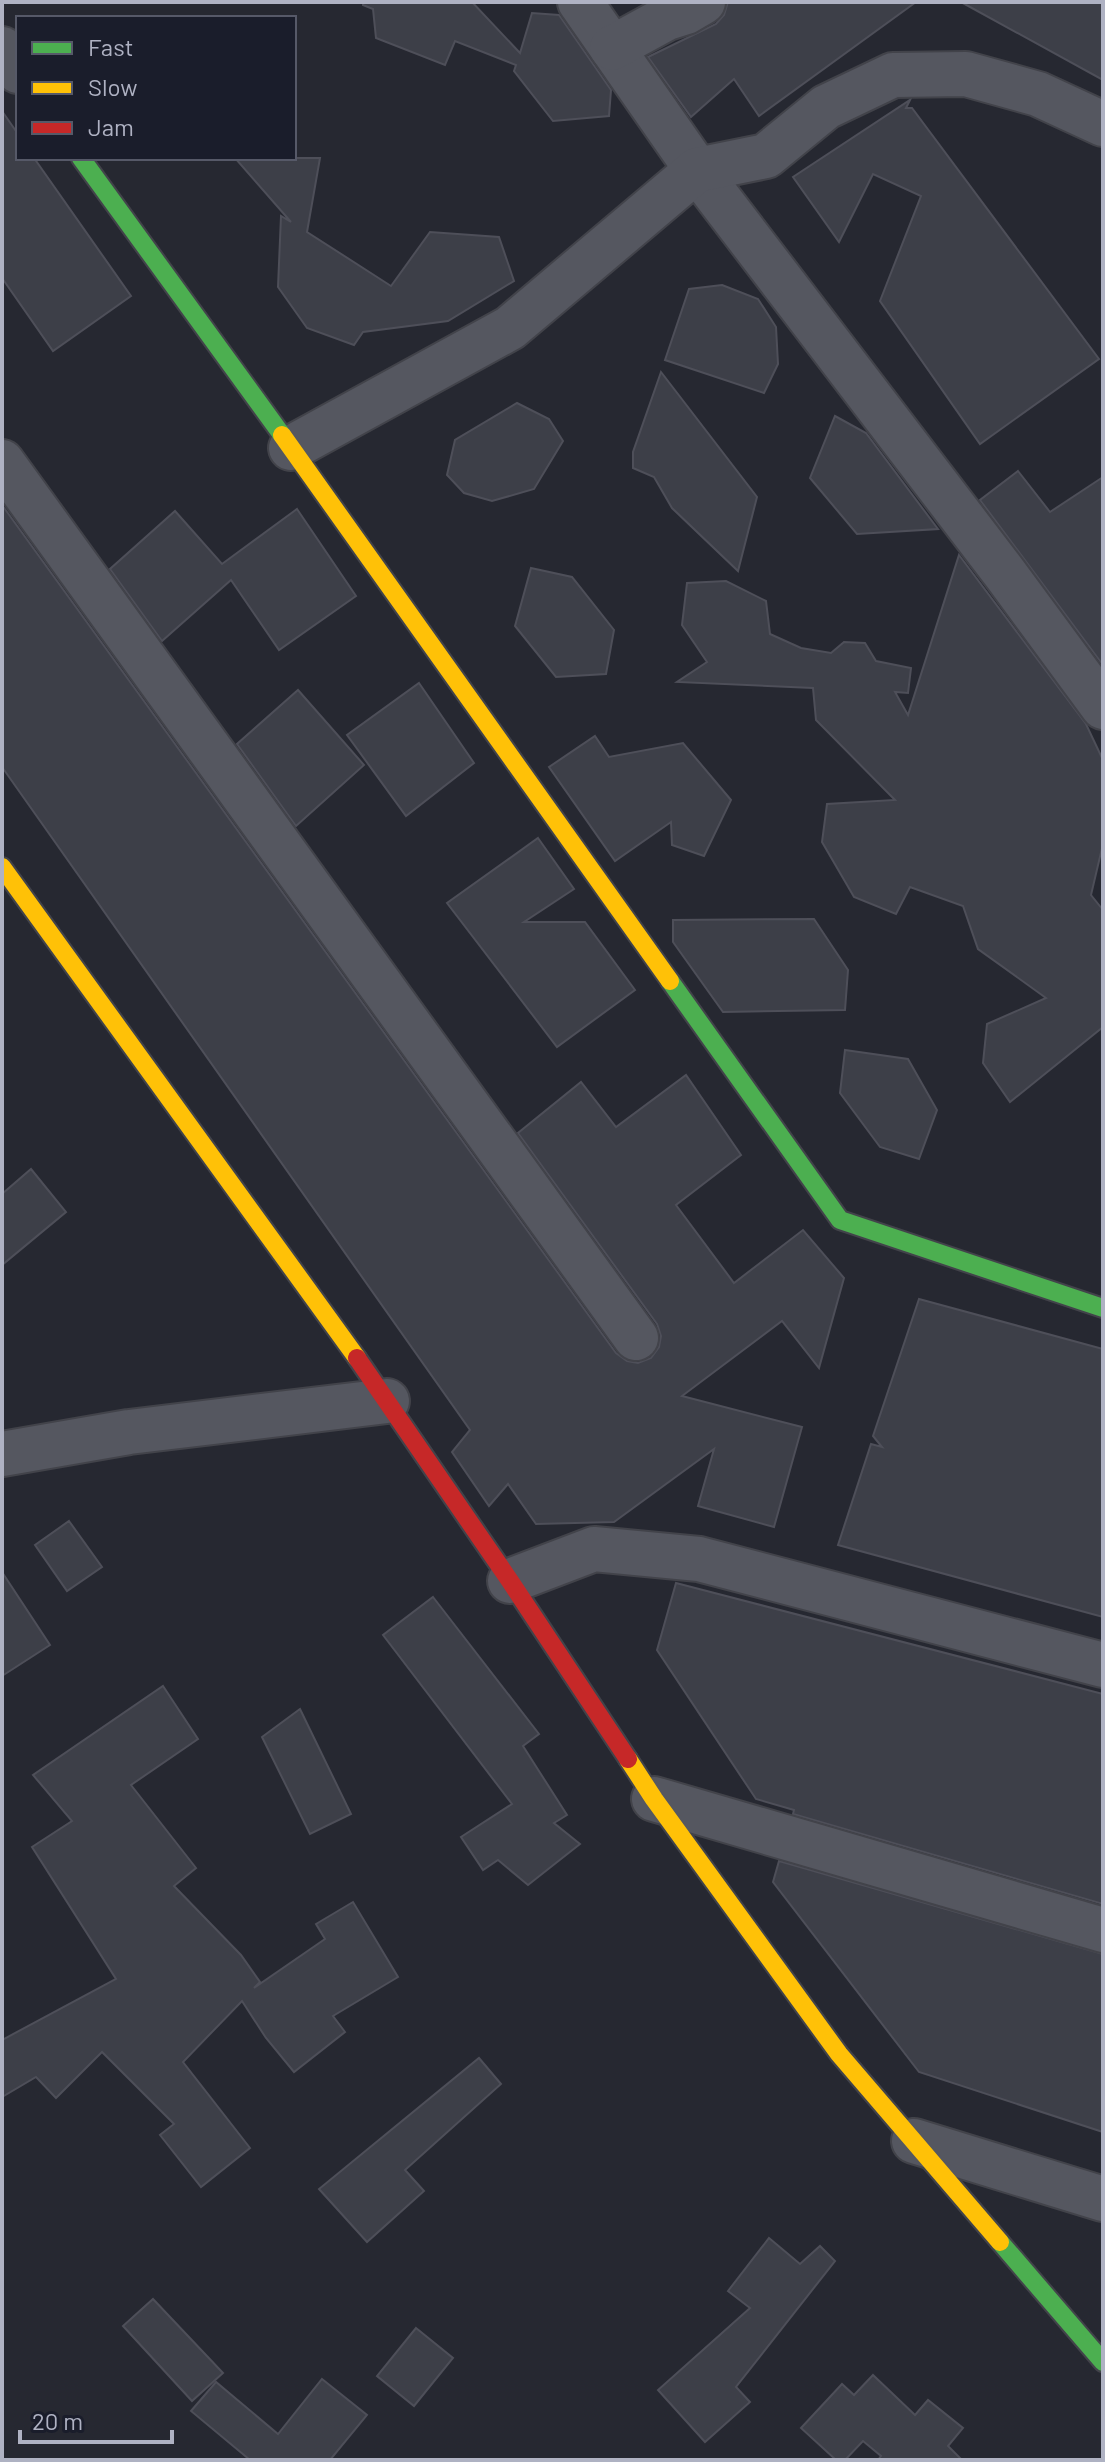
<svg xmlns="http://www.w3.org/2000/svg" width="1105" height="2462" viewBox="0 0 1105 2462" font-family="Barlow,sans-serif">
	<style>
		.building { fill: #3d3f48; stroke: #4e4f59; stroke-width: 2 }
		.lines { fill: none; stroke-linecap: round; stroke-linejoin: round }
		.street-casing { stroke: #42434a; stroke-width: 48 }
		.fast-casing { stroke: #42434a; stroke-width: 22 }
		.slow-casing { stroke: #42434a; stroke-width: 22 }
		.jam-casing { stroke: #42434a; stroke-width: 22 }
		.street { stroke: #555760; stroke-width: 44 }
		.fast { stroke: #4caf50; stroke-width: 18 }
		.slow { stroke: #ffc107; stroke-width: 18 }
		.jam { stroke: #c62828; stroke-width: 18 }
	</style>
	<rect width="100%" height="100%" fill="#262831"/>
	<g class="building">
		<path d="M363 2H472L520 53 532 13 559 15 611 90 609 116 553 121 514 71 516 65 455 41 445 65 376 38 373 9 363 5Z"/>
		<path d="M728 2H916L759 116 734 79 691 117 648 57 716 24 724 15Z"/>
		<path d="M961 2H1103V80Z"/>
		<path d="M910 100 906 108H912L1099 359 980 444 880 301 921 196 873 174 839 242 793 177Z"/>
		<path d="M2 111 18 134V158H34L131 296 53 351 2 278Z"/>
		<path d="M235 158H320L307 232 391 286 430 232 499 237 514 281 448 321 363 332 354 345 307 328 278 287 281 216 291 222Z"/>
		<path d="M722 285 758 299 776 327 778 364 764 393 665 360 689 289Z"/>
		<path d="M661 372 757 497 738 571 672 508 654 477 633 468V452Z"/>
		<path d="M517 403 549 419 563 441 534 489 492 501 464 493 447 475 455 440Z"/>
		<path d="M835 416 866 433 938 529 857 534 810 478Z"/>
		<path d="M1018 471 1050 512 1103 477V665L980 500Z"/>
		<path d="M2 505 616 1353 627 1361 638 1363 651 1358 659 1347 661 1336 657 1324 518 1133 581 1082 616 1127 686 1075 741 1155 676 1205 734 1283 803 1230 844 1278 819 1368 782 1321 682 1396 802 1427 774 1527 698 1506 714 1449 614 1522 536 1524 508 1484 489 1506 452 1452 470 1430 2 767Z"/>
		<path d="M297 509 356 596 279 650 231 580 162 641 110 569 175 511 222 564Z"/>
		<path d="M959 555 1086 724 1103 760V844L1091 895 1103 910V1027L1010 1102 983 1063 987 1024 1046 998 978 949 963 906 910 887 896 914 854 897 822 842 827 804 895 800 816 720 813 688 677 682 707 662 682 625 687 583 726 581 766 601 770 634 801 648 831 653 844 642 865 643 876 661 911 668 908 693 895 692 908 715Z"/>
		<path d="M531 568 572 577 614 630 606 674 556 677 515 626Z"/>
		<path d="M419 683 474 763 406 816 347 735Z"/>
		<path d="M298 690 364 765 296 826 237 744Z"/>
		<path d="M595 736 609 757 683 743 731 800 704 856 672 845 671 822 615 861 549 767Z"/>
		<path d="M538 838 574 889 524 922H585L635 990 557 1047 447 903Z"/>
		<path d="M814 919 848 970 845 1010 723 1012 673 942V920Z"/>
		<path d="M845 1050 908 1059 937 1110 919 1159 880 1147 840 1093Z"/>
		<path d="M31 1169 66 1212 2 1265V1194Z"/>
		<path d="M919 1299 1103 1349V1617L838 1545 871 1444 882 1447 873 1436Z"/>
		<path d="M69 1521 102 1567 67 1591 35 1545Z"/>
		<path d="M2 1572 50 1645 2 1676Z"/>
		<path d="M676 1583 1103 1694V1904L793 1814 794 1810 756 1799 657 1650Z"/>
		<path d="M433 1597 539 1734 523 1746 567 1815 554 1823 580 1844 528 1885 498 1860 483 1870 461 1837 512 1804 383 1635Z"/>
		<path d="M163 1686 198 1739 131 1785 196 1868 174 1886 241 1955 260 1982 254 1988 325 1939 316 1924 353 1902 398 1977 333 2016 345 2032 294 2072 266 2038 242 2001 183 2062 250 2148 201 2187 160 2135 174 2124 102 2052 56 2098 36 2077 2 2097V2040L116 1979 32 1847 72 1821 33 1775Z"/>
		<path d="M300 1709 351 1814 310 1834 262 1737Z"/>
		<path d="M779 1861 1103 1954V2132L919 2072 773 1882Z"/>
		<path d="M479 2058 501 2084 405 2170 424 2191 367 2242 319 2189Z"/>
		<path d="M769 2238 800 2264 820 2246 835 2261 736 2387 750 2402 705 2442 658 2390 750 2308 728 2291Z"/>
		<path d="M153 2299 223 2373 192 2401 123 2326Z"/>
		<path d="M416 2328 453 2358 414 2406 377 2376Z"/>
		<path d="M873 2375 915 2415 928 2400 963 2428 948 2446 962 2460H878L881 2456 863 2441 845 2460H836L801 2428 842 2384 854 2395Z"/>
		<path d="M322 2379 367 2415 330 2460H250L191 2411 216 2382 278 2434Z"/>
	</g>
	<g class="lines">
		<defs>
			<g id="street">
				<path d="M580 2 697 170 1006 575 1103 707"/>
				<path d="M612 48 667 18 686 12 703 2"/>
				<path d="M2 49 18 71"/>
				<path d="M291 448 510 328 697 170 766 156 826 107 893 75 966 74 1038 94 1103 124"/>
				<path d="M2 462 636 1338"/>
				<path d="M2 1454 129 1432 387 1401"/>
				<path d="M510 1581 594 1549 699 1559 1103 1665"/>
				<path d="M654 1799 1103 1930"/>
				<path d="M914 2141 1103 2199"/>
			</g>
			<g id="fast">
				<path d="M81 158 282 435"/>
				<path d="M670 981 840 1220 1103 1308"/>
				<path d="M1000 2242 1103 2362"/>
			</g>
			<g id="slow">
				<path d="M282 435 670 981"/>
				<path d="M2 867 357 1358"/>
				<path d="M628 1759 654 1799 839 2054 1000 2242"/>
			</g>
			<path id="jam" d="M357 1358 510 1581 628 1759"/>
		</defs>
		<use href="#street" class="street-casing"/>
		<use href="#fast" class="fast-casing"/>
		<use href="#slow" class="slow-casing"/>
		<use href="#jam" class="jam-casing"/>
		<use href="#street" class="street"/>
		<use href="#fast" class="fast"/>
		<use href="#slow" class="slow"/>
		<use href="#jam" class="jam"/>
	</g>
	<rect width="1105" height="2462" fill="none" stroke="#afb2c3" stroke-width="8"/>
	<rect x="16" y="16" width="280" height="144" fill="#1a1d2b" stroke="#565968" stroke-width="2"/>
	<rect x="32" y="42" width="40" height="12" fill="#4caf50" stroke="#565968" stroke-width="2"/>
	<text x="88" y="56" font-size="24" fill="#afb2c3">Fast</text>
	<rect x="32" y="82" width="40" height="12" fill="#ffc107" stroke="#565968" stroke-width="2"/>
	<text x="88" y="96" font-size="24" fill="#afb2c3">Slow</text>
	<rect x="32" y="122" width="40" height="12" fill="#c62828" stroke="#565968" stroke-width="2"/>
	<text x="88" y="136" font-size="24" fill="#afb2c3">Jam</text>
	<path d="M20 2430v12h152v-12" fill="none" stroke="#afb2c3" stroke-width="4"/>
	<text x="32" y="2430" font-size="24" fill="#afb2c3" stroke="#1a1d2b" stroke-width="6" paint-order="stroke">20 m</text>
</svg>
